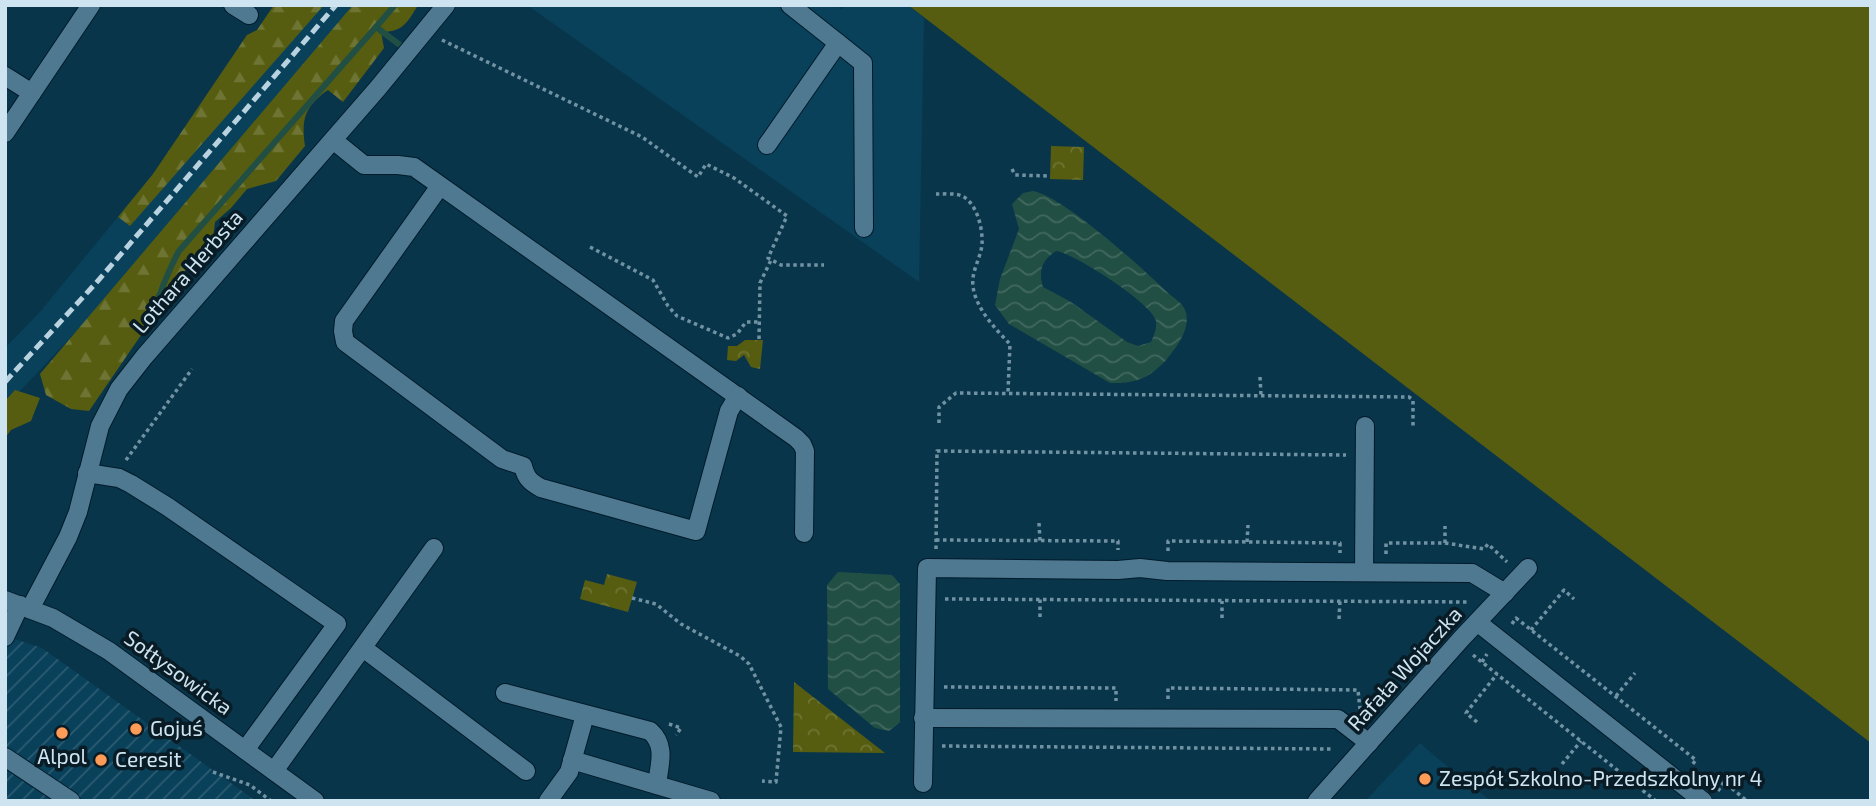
<svg xmlns="http://www.w3.org/2000/svg" width="1876" height="806" viewBox="0 0 1876 806" font-family="'Exo 2',sans-serif">
	<style>
		.built { fill: #09415a }
		.industrial { fill: url(#industrial-furrows) }
		.grass { fill: #575d10 }
		.forest { fill: url(#forest-firs) }
		.park { fill: url(#park-crowns) }
		.water { fill: url(#water-waves); fill-rule: evenodd }
		.lines { fill: none; stroke-linecap: round; stroke-linejoin: round }
		.stream { stroke: #224f43; stroke-width: 6 }
		.minor-casing { stroke: #001b2b; stroke-width: 20 }
		.path { stroke: #7192a3; stroke-width: 3.5; stroke-dasharray: 3.5 3.5; stroke-linecap: butt }
		.minor { stroke: #4f7990; stroke-width: 18 }
		.rail { stroke: #b9d2e0; stroke-width: 5; stroke-dasharray: 10 5; stroke-linecap: butt }
		.poi-dot { fill: #fe9c57; stroke: #091b24; stroke-width: 2.5 }
		.labels { text-anchor: middle; stroke-width: 7; stroke-linejoin: round; paint-order: stroke }
		.street-label { font-size: 21px; fill: #cee4f1; stroke: #091b24 }
		.poi-label { font-size: 21px; fill: #cee4f1; stroke: #091b24; text-anchor: start }
	</style>
	<defs>
		<pattern id="industrial-furrows" width="10" height="10" patternUnits="userSpaceOnUse" patternTransform="scale(1.75)"><rect width="10" height="10" fill="#09415a"/><path d="M-1 1l2-2M0 10L10 0M9 11l2-2" fill="none" stroke="#2c5c72"/></pattern>
		<pattern id="forest-firs" width="22" height="20" patternUnits="userSpaceOnUse" patternTransform="scale(1.75)"><rect width="22" height="20" fill="#575d10"/><path d="M5 1l3.5 6h-7zM16 11l3.5 6h-7z" fill="#6e7433"/></pattern>
		<pattern id="park-crowns" width="20" height="18" patternUnits="userSpaceOnUse" patternTransform="scale(1.75)"><rect width="20" height="18" fill="#575d10"/><path d="M2 6a3 3 0 1 1 6 0M12 15a3 3 0 1 1 6 0" fill="none" stroke="#6e7433"/></pattern>
		<pattern id="water-waves" width="16" height="10" patternUnits="userSpaceOnUse" patternTransform="scale(1.75)"><rect width="16" height="10" fill="#224f43"/><path d="M0 5q4-4 8 0t8 0" fill="none" stroke="#41685f"/></pattern>
	</defs>
	<rect width="100%" height="100%" fill="#08354a"/>
	<g class="built">
		<path d="M309 5H368L166 236 5 407V348L39 313 153 174Z"/>
		<path d="M527 5H837L842 10 844 5H908L924 18 919 282Z"/>
		<path d="M1420 743 1436 757 1491 801H1365Z"/>
	</g>
	<path class="industrial" d="M5 636 42 648 256 801H5Z"/>
	<g class="grass">
		<path d="M908 5H1871V743Z"/>
		<path d="M15 390 40 398 31 421 11 430 5 438V401Z"/>
	</g>
	<g class="forest">
		<path d="M274 5H324L130 226 118 217 153 174 247 35 257 30Z"/>
		<path d="M353 5H418C407 23 403 32 381 32L384 48 343 102 328 90C305 106 301 119 305 146L276 181 247 189 231 208 215 222 212 246 189 265 89 411 71 409 46 395 40 374Z"/>
	</g>
	<g class="park">
		<path d="M1051 146 1084 147 1083 180 1050 179Z"/>
		<path d="M745 340H763L760 369 751 367 744 355 736 361 727 360 728 346H737Z"/>
		<path d="M607 574 637 582 628 612 580 599 585 580 604 585Z"/>
		<path d="M794 682 885 753 793 752Z"/>
	</g>
	<g class="water">
		<path d="M1033 191C1064 197 1141 267 1166 291 1172 297 1183 303 1185 310 1192 327 1177 347 1167 359 1150 378 1135 384 1110 383L1009 324 995 305 1000 279 1019 229 1012 204 1023 193ZM1056 251C1074 253 1153 304 1156 321 1157 328 1154 336 1151 342L1138 346 1127 342 1071 302 1043 287C1038 271 1042 260 1056 251Z"/>
		<path d="M838 572 892 575 900 584V722L889 731 875 728 828 689 827 585Z"/>
	</g>
	<g class="lines">
		<g class="stream">
			<path d="M395 5 376 27 400 45"/>
			<path d="M145 330C157 304 165 276 179 251L376 27"/>
		</g>
		<defs>
			<g id="minor">
				<path d="M233 5 249 15"/>
				<path d="M838 43 863 63 864 228"/>
				<path d="M5 76 32 93"/>
				<path d="M5 133 91 5"/>
				<path d="M333 140 364 165H398L414 167 796 438 802 444 805 451 804 533"/>
				<path d="M767 145 838 43 790 5"/>
				<path d="M440 186 344 321 343 331 345 342 502 459 523 466C526 478 530 482 541 488L696 531 729 411 738 396"/>
				<path d="M87 473 119 478 131 484 168 507 337 624 245 750"/>
				<path d="M1364 572 1365 426"/>
				<path d="M5 600 53 618 109 651 315 801"/>
				<path d="M30 609 68 537 78 512 100 426 119 389 144 357 378 88 446 5"/>
				<path d="M1477 622 1703 801"/>
				<path d="M5 637 20 605"/>
				<path d="M363 648 526 771"/>
				<path d="M505 693 650 731C667 746 659 765 657 785"/>
				<path d="M923 718 1338 719 1369 743"/>
				<path d="M5 757 71 801"/>
				<path d="M572 760 711 801"/>
				<path d="M274 771 434 548"/>
				<path d="M923 783 927 568 1118 570 1140 568 1167 571 1472 573 1505 593"/>
				<path d="M548 801 569 772 585 715"/>
				<path d="M1317 801 1461 639 1528 568"/>
			</g>
		</defs>
		<use href="#minor" class="minor-casing"/>
		<g class="path">
			<path d="M442 40 642 137 698 177 706 164 734 178 787 216 768 258 781 265H824"/>
			<path d="M1012 169 1015 175 1050 176"/>
			<path d="M936 194C944 194 955 193 962 196 977 203 983 229 982 244 981 258 971 271 973 286 975 307 995 329 1010 344L1008 392"/>
			<path d="M590 247 653 280 668 306 677 316 728 338 737 334 746 322H760"/>
			<path d="M759 339 760 283 771 260"/>
			<path d="M1260 377 1261 395"/>
			<path d="M939 423V407L956 393 1409 397 1413 400V427"/>
			<path d="M126 460 192 369"/>
			<path d="M1039 523 1040 541"/>
			<path d="M936 540 1118 541V550"/>
			<path d="M1247 542 1248 525"/>
			<path d="M1445 543V526"/>
			<path d="M936 549 937 451 1346 455"/>
			<path d="M1168 551V541L1340 543V553"/>
			<path d="M1386 554V543H1445L1484 549 1488 544 1507 562"/>
			<path d="M632 598 656 604 681 624 740 656 749 664 781 727 776 782 762 781"/>
			<path d="M945 599 1470 602"/>
			<path d="M1040 617V599"/>
			<path d="M1222 618V601"/>
			<path d="M1339 619 1340 600"/>
			<path d="M1512 624 1516 618 1696 760 1691 766"/>
			<path d="M1531 630 1564 590 1574 599"/>
			<path d="M1473 655 1656 801"/>
			<path d="M1482 662 1487 654"/>
			<path d="M944 687 1116 688V701"/>
			<path d="M1616 696 1635 673"/>
			<path d="M1168 699V688L1358 690 1360 709"/>
			<path d="M1477 722 1466 713 1497 674"/>
			<path d="M669 724 681 728 676 735"/>
			<path d="M942 746 1332 749"/>
			<path d="M1562 764 1581 741"/>
			<path d="M213 772 250 785 271 801"/>
			<path d="M1718 791 1724 782 1747 801"/>
		</g>
		<use href="#minor" class="minor"/>
		<path class="rail" d="M5 382 96 283 336 5"/>
	</g>
	<g class="poi-dot">
		<circle cx="136" cy="729" r="7"/>
		<circle cx="62" cy="733" r="7"/>
		<circle cx="101" cy="760" r="7"/>
		<circle cx="1425" cy="779" r="7"/>
	</g>
	<g class="labels">
		<g class="street-label">
			<text transform="translate(188 272) rotate(-49)" y="7">Lothara Herbsta</text>
			<text transform="translate(1405 669) rotate(-48)" y="7">Rafała Wojaczka</text>
			<text transform="translate(178 673) rotate(36)" y="7">Sołtysowicka</text>
		</g>
		<g class="poi-label">
			<text x="150" y="736">Gojuś</text>
			<text x="62" y="764" text-anchor="middle">Alpol</text>
			<text x="115" y="767">Ceresit</text>
			<text x="1439" y="786">Zespół Szkolno-Przedszkolny nr 4</text>
		</g>
	</g>
	<rect width="1876" height="806" fill="none" stroke="#cee4f1" stroke-width="14"/>
</svg>
